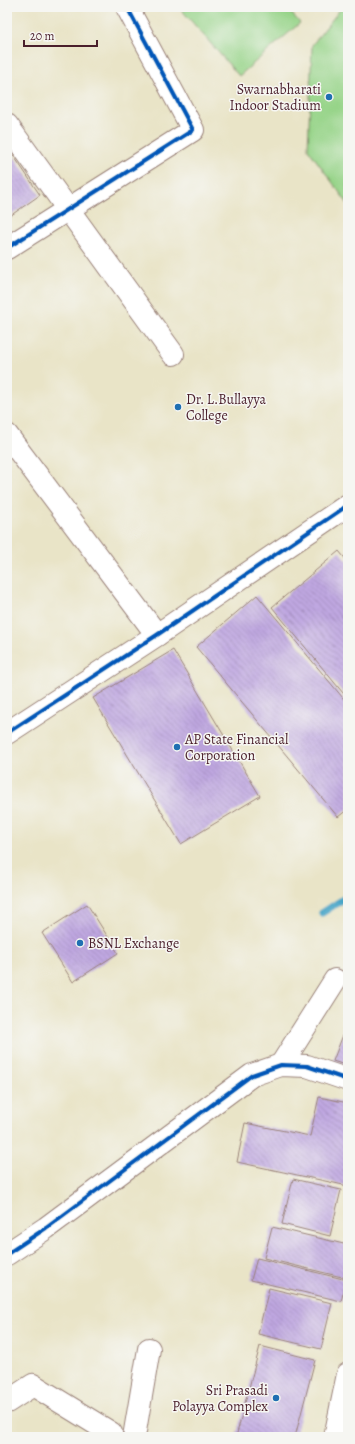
<svg xmlns="http://www.w3.org/2000/svg" width="355" height="1444" viewBox="0 0 355 1444" font-family="Alegreya,serif">
	<style>
		.pitch { fill: #97d489; stroke: #707a5a }
		.lines { fill: none; stroke-linecap: round; stroke-linejoin: round }
		.stream { stroke: #49a6c8; stroke-width: 7 }
		.building { fill: url(#building-back-hatch) }
		.minor-casing { stroke: #9a8279; stroke-width: 24 }
		.primary-casing { stroke: #9a8279; stroke-width: 24 }
		.minor { stroke: #fff; stroke-width: 22 }
		.primary { stroke: #fff; stroke-width: 22 }
		.cycleway-casing { stroke: #f6f6f2; stroke-width: 6 }
		.cycleway { stroke: #0057b8; stroke-width: 4 }
		.poi-dot { fill: #1f6fb2; stroke: #f6f6f2; stroke-width: 1.5 }
		.labels { text-anchor: middle; stroke-width: 3; stroke-linejoin: round; paint-order: stroke }
		.poi-label { font-size: 14px; fill: #4a1f2b; stroke: #f6f6f2; text-anchor: start }
	</style>
	<defs>
		<pattern id="building-back-hatch" width="6" height="6" patternUnits="userSpaceOnUse"><rect width="6" height="6" fill="#bfa7e1"/><path d="M-1 5l2 2M0 0l6 6M5-1l2 2" fill="none" stroke="#9d87b7"/></pattern>
	</defs>
	<rect width="100%" height="100%" fill="#f6f6f2"/>
	<filter id="ink" filterUnits="userSpaceOnUse"><feTurbulence type="fractalNoise" baseFrequency=".025" numOctaves="2"/><feDisplacementMap in="SourceGraphic" scale="8" xChannelSelector="R" yChannelSelector="G"/><feConvolveMatrix kernelMatrix="1 2 1 2 8 2 1 2 1" color-interpolation-filters="sRGB"/></filter>
	<filter id="wash" filterUnits="userSpaceOnUse"><feTurbulence type="fractalNoise" baseFrequency=".012" numOctaves="4" result="noise"/><feDisplacementMap in="SourceGraphic" scale="16" xChannelSelector="R" yChannelSelector="G"/><feGaussianBlur stdDeviation="0.9" result="paint"/><feColorMatrix in="noise" values="0 0 0 0 0 0 0 0 0 0 0 0 0 0 0 0 0 1.4 0 .05"/><feComposite in="paint" operator="in"/></filter>
	<g filter="url(#wash)">
		<rect width="100%" height="100%" fill="#e9e4c7"/>
		<g class="pitch">
			<path d="M179 7H286L300 23 239 76Z"/>
			<path d="M342 7H348V204L308 149 312 45Z"/>
		</g>
		<g class="lines">
			<path class="stream" d="M322 913 348 896"/>
		</g>
		<g id="blocks">
			<g class="building">
				<path d="M7 146 40 195 7 218Z"/>
				<path d="M339 551 348 562V699L272 607Z"/>
				<path d="M257 595 348 704V809L338 817 196 647Z"/>
				<path d="M173 650 260 796 181 844 93 698Z"/>
				<path d="M87 904 118 953 73 982 42 933Z"/>
				<path d="M348 1022V1066L333 1061Z"/>
				<path d="M319 1097 348 1103V1186L237 1162 245 1123 310 1136Z"/>
				<path d="M293 1179 341 1190 330 1236 282 1224Z"/>
				<path d="M272 1227 348 1245V1270L346 1278 264 1258Z"/>
				<path d="M257 1258 347 1280 341 1301 251 1280Z"/>
				<path d="M269 1288 332 1303 321 1349 258 1334Z"/>
				<path d="M260 1346 315 1360 295 1437H236Z"/>
			</g>
		</g>
	</g>
	<g filter="url(#ink)">
		<use href="#blocks" fill-opacity="0" stroke="#9a8279" stroke-width="1"/>
		<g class="lines">
			<defs>
				<g id="minor">
					<path d="M7 125 173 354"/>
					<path d="M7 248 193 130 127 7"/>
					<path d="M7 435 157 635"/>
					<path d="M7 733 157 635 348 505"/>
					<path d="M281 1065 335 980"/>
					<path d="M7 1254 46 1228 252 1075 281 1065 307 1066 348 1080"/>
					<path d="M7 1402 33 1385 111 1433"/>
					<path d="M134 1437 149 1349"/>
				</g>
				<path id="primary" d="M335 1437 348 1374"/>
			</defs>
			<use href="#minor" class="minor-casing"/>
			<use href="#primary" class="primary-casing"/>
			<use href="#minor" class="minor"/>
			<use href="#primary" class="primary"/>
			<defs>
				<g id="cycleway">
					<path d="M7 248 193 130 127 7"/>
					<path d="M7 733 157 635 348 505"/>
					<path d="M7 1254 46 1228 252 1075 281 1065 307 1066 348 1080"/>
				</g>
			</defs>
			<use href="#cycleway" class="cycleway-casing"/>
			<use href="#cycleway" class="cycleway"/>
		</g>
	</g>
	<g class="poi-dot">
		<circle cx="329" cy="97" r="4"/>
		<circle cx="178" cy="407" r="4"/>
		<circle cx="177" cy="747" r="4"/>
		<circle cx="80" cy="943" r="4"/>
		<circle cx="276" cy="1398" r="4"/>
	</g>
	<g class="labels">
		<g class="poi-label">
			<text x="321" y="94" text-anchor="end">Swarnabharati<tspan x="321" dy="16">Indoor Stadium</tspan></text>
			<text x="186" y="404">Dr. L.Bullayya<tspan x="186" dy="16">College</tspan></text>
			<text x="185" y="744">AP State Financial<tspan x="185" dy="16">Corporation</tspan></text>
			<text x="88" y="948">BSNL Exchange</text>
			<text x="268" y="1395" text-anchor="end">Sri Prasadi<tspan x="268" dy="16">Polayya Complex</tspan></text>
		</g>
	</g>
	<rect width="355" height="1444" fill="none" stroke="#f6f6f2" stroke-width="24"/>
	<path d="M24 40v6h73v-6" fill="none" stroke="#4a1f2b" stroke-width="2"/>
	<text x="30" y="40" font-size="12" fill="#4a1f2b" stroke="#f6f6f2" stroke-width="3" paint-order="stroke">20 m</text>
</svg>
